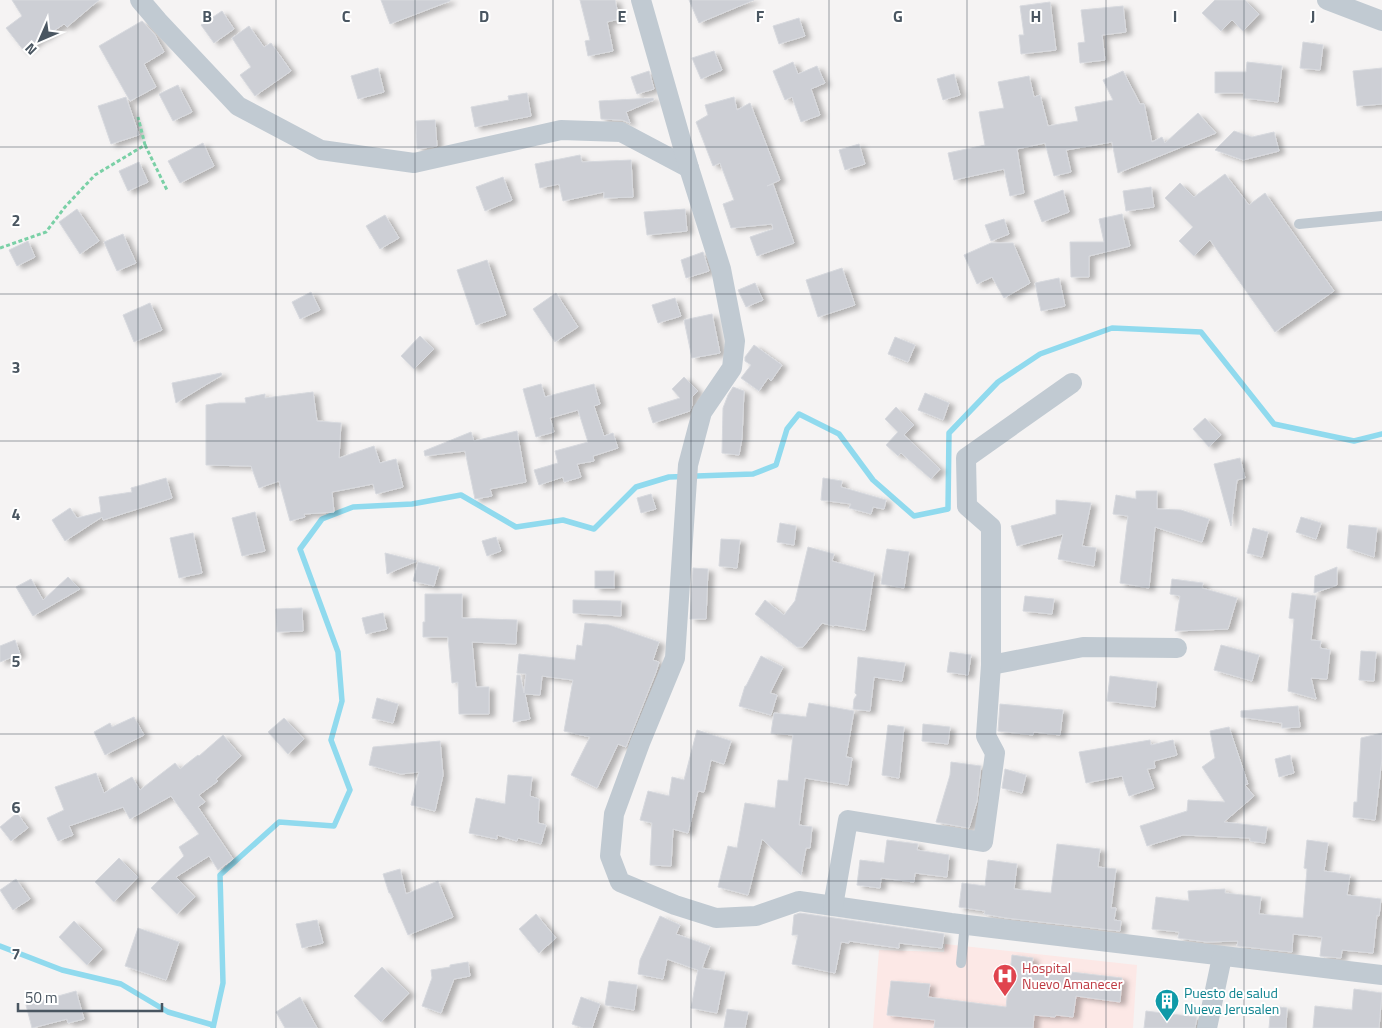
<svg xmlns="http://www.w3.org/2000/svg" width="1382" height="1028" viewBox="0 0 1382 1028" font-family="'Titillium Web',sans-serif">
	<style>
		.medical { fill: #fce8e6 }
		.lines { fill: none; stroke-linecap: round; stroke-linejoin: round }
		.stream { stroke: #90daee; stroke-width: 5.5 }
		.building { fill: #cdcfd5; stroke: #d7d9de; filter: url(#shadow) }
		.path { stroke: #7ad0a6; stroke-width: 3; stroke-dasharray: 4 2.5; stroke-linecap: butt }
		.lane { stroke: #c1cad2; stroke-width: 10 }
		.street { stroke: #c1cad2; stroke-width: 20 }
		.grid { fill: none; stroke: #4a5661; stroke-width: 1; stroke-opacity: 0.55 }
		.labels { text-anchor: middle; stroke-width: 4; stroke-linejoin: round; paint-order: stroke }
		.health-label { font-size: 14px; fill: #be3a42; stroke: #fff; text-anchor: start }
		.culture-label { font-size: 14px; fill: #0d838f; stroke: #fff; text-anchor: start }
		.grid-label { font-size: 16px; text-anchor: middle; font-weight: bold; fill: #4a5661; stroke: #fff; stroke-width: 4; stroke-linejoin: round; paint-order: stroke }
	</style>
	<defs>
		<filter id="shadow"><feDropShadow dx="5.5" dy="3" stdDeviation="2.5" flood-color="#0004"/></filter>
	</defs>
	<rect width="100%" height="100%" fill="#f5f3f3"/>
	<path class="medical" d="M945 944 1137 965 1133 1028H873L879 950 944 952Z"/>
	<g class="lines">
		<g class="stream">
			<path d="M0 946 62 970 121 984 168 1012 213 1025"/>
			<path d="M213 1028 223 983 220 875 279 822 334 826 350 790 331 740 342 701 338 652 300 549 322 519 353 507 412 504 461 495 516 527 563 520 594 529 636 487 669 477 753 474 776 465 787 429 799 414 839 434 873 480 914 516 948 509 949 433 998 382 1040 354 1112 328 1201 332 1274 424 1354 441 1382 434"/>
		</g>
	</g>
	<g class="building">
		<path d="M12 0H99L67 27 64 24 43 38 42 37 24 51 6 28 22 16Z"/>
		<path d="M381 0H450V1L390 24Z"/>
		<path d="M580 0H615L619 19 607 22 613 51 588 56 585 41 590 40Z"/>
		<path d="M689 0H754L699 23Z"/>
		<path d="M1215 0H1245L1259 14 1243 31 1232 20 1221 31 1202 13Z"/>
		<path d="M1050 2 1056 50 1021 54 1019 35H1024L1020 6Z"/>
		<path d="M1123 6 1126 32 1102 35 1105 60 1080 63 1078 43 1085 42 1081 10Z"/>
		<path d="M222 11 234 29 214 43 201 25Z"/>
		<path d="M799 18 805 36 779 44 773 26Z"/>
		<path d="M142 21 155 35 164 52 144 64 156 87 130 101 99 46Z"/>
		<path d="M249 26 264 47 271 43 291 71 255 96 240 75 251 67 232 38Z"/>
		<path d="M1303 42 1323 45 1320 70 1300 68Z"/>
		<path d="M714 51 722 70 701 79 692 58Z"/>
		<path d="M793 62 798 74 817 66 825 83 811 89 820 115 801 122 792 97 785 100 773 71Z"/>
		<path d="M1247 62 1282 66 1278 102 1244 98V93H1215V72H1246Z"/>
		<path d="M378 68 384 92 358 99 351 76Z"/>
		<path d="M1382 68V104L1357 106 1353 71Z"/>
		<path d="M649 71 654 89 637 94 631 77Z"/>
		<path d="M1123 71 1140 104H1144L1152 142 1162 137 1165 143 1198 113 1216 133 1118 173 1112 142 1066 150 1071 172 1054 176 1045 143 1017 149 1024 193 1010 196 1004 169 954 180 948 153 985 145 979 112 1004 108 998 82 1029 76 1034 97 1040 95 1048 126 1078 121 1075 107 1113 100 1103 80Z"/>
		<path d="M954 74 960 95 943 100 937 79Z"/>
		<path d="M178 85 192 112 173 121 159 94Z"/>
		<path d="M527 93 531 116 475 127 471 107 509 100 508 96Z"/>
		<path d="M126 97 139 135 111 144 98 106Z"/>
		<path d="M734 97 737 110 750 103 780 180 767 186 773 184 794 243 757 256 750 237 773 229 772 224 731 228 723 204 734 200 720 163 713 166 696 122 708 115 705 105Z"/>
		<path d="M653 98 654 100 626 112 630 123 622 120 601 119 599 101Z"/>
		<path d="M435 120 437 146 417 149 416 121Z"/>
		<path d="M1234 131 1252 137 1274 132 1279 151 1243 160 1215 150Z"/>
		<path d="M203 143 214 166 180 183 168 161Z"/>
		<path d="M859 144 865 164 845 170 839 150Z"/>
		<path d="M580 155 582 162 631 160 633 197 604 198V192L563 201 559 184 540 188 535 164Z"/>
		<path d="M139 162 148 182 128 191 119 171Z"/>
		<path d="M1225 174 1249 205 1265 193 1334 291 1275 332 1210 240 1194 256 1179 241 1193 227 1165 198 1180 183 1194 197Z"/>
		<path d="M503 177 512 200 485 211 476 187Z"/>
		<path d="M1151 187 1154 207 1126 211 1123 191Z"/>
		<path d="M1063 190 1069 212 1042 222 1034 201Z"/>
		<path d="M77 209 99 241 80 254 59 222Z"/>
		<path d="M685 209 687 231 647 235 644 212Z"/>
		<path d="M1122 214 1130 246 1089 256V277H1071L1070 242H1104L1099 219Z"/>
		<path d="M385 215 399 238 380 249 366 226Z"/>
		<path d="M1004 219 1009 234 991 241 985 225Z"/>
		<path d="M123 234 136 263 117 271 104 242Z"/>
		<path d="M28 241 35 257 17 266 9 250Z"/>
		<path d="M991 243H1013L1030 283 1004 298 992 277 977 284 964 255Z"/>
		<path d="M703 252 709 271 686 278 681 260Z"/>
		<path d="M487 260 506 315 476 325 457 270Z"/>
		<path d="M842 268 855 305 818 317 806 280Z"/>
		<path d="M1059 278 1065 306 1041 311 1035 283Z"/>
		<path d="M755 283 763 300 746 307 738 290Z"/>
		<path d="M311 292 320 310 300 319 292 302Z"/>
		<path d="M556 293 578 327 555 342 533 309Z"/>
		<path d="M675 298 681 316 658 323 652 305Z"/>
		<path d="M150 303 162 330 134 342 123 315Z"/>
		<path d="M712 314 720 353 692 358 684 320Z"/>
		<path d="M420 336 434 349 414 369 401 356Z"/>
		<path d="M895 337 915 345 908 362 888 354Z"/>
		<path d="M754 345 782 365 771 381 768 378 759 391 741 378 751 365 745 361V357Z"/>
		<path d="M221 373 222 375 176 403 172 383Z"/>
		<path d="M684 377 698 391 692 397V405L690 411 653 423 648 408 680 398 672 389Z"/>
		<path d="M541 384 545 397 594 384 600 404 594 406 604 436 613 433 618 448 593 456 594 461 577 464 581 477 564 482 563 477 539 485 534 470 558 463 555 451 588 442 578 410 550 418 554 432 536 437 523 389Z"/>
		<path d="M733 387 744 391 742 438 739 455 722 453 723 408 728 395Z"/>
		<path d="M313 392 317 421 341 423 339 458 374 446 380 463 396 459 403 487 376 494 373 484 332 492 334 512 304 514 305 517 290 521 279 481 259 488 251 466 206 465V405L219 403H246L245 398 265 394V398Z"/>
		<path d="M925 393 949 403 943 420 918 410Z"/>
		<path d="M896 407 914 425 904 435 940 469 931 479 901 453 898 456 886 445 898 432 885 419Z"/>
		<path d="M1205 418 1221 435 1209 447 1193 429Z"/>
		<path d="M517 431 526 482 490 489 492 496 475 499 465 451 425 456 424 451 471 432 474 441Z"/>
		<path d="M1240 458 1245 478 1237 480 1231 526 1214 464Z"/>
		<path d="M166 478 172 498 103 520 102 517 65 541 52 520 70 508 77 518 101 512 99 497 132 492 131 488Z"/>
		<path d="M823 478 842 481 841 487 886 500 884 509 873 507 871 514 849 508 851 504 821 500Z"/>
		<path d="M1136 491H1157V509L1181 510 1209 519 1202 542 1155 527 1149 588 1120 583 1128 516 1113 514 1116 495 1136 499Z"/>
		<path d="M651 494 656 509 641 513 637 498Z"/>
		<path d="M1056 500 1091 503 1082 546 1096 548 1094 566 1058 559 1063 534 1017 546 1011 526 1056 514Z"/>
		<path d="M255 512 265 551 242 556 232 518Z"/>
		<path d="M1301 517 1321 523 1316 539 1296 532Z"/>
		<path d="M780 523 796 526 794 545 777 542Z"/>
		<path d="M1349 525 1377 528 1374 557 1347 548Z"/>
		<path d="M1253 528 1268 532 1262 557 1247 553Z"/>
		<path d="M193 533 202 573 179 578 170 538Z"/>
		<path d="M496 537 501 551 487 556 482 541Z"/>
		<path d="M721 539 740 540 737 568 719 566Z"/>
		<path d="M808 547 834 554 832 561 874 573 865 630 835 625 834 626 822 623 803 647H797L755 614 765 600 784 615 795 601Z"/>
		<path d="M887 549 909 552 904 588 881 584Z"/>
		<path d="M385 553 417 561 387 574Z"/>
		<path d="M418 562 439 567 434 586 413 581Z"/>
		<path d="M1337 567V585L1314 593 1315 576Z"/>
		<path d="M693 568 708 569 706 619H690Z"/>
		<rect x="595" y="571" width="19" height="17"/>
		<path d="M68 577 80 589 33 616 16 587 31 579 43 600Z"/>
		<path d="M1172 579 1203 583 1202 588 1237 598 1228 629 1175 631 1180 596 1170 594Z"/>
		<path d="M1292 593 1316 596 1311 640 1321 641 1320 648 1330 650 1327 679 1311 678 1316 699 1288 691 1294 619 1289 618Z"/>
		<path d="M425 594H462V618L517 620 516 644 472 642 476 687H489V714H459L458 682 452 683 448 637H423V622H425Z"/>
		<path d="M1025 596 1054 599 1052 614 1023 611Z"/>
		<path d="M573 600 621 601V616L573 613Z"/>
		<path d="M302 608 303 631 277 632 276 609Z"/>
		<path d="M383 613 387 629 366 634 362 618Z"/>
		<path d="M585 623 609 625 659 642 653 660 659 662 656 672 626 747 618 744 597 788 571 775 590 737 564 731 573 680 542 676 540 695 525 694 530 719 513 722 517 675H520L524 693 526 674 517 673 519 654 575 660 577 645 582 646Z"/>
		<path d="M15 640 20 654 0 662V646Z"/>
		<path d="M1221 645 1259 655 1252 681 1214 670Z"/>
		<path d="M1361 651 1376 652 1374 681 1359 680Z"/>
		<path d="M950 652 971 655 968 675 947 672Z"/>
		<path d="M761 656 783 667 770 693 777 695 771 715 739 706 745 686H746Z"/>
		<path d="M858 657 905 663 902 681 874 677 870 711 853 709 854 699 857 695 855 693Z"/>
		<path d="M1110 676 1157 682 1155 707 1107 701Z"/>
		<path d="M377 698 398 704 393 723 372 718Z"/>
		<path d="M809 703 854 711 846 757 852 758 848 785 805 778 799 825 812 827 810 848H806L801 875 762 839 748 895 718 887 728 846 737 848 745 803 775 808 778 780 788 781 793 735 771 733 774 713 806 717Z"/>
		<path d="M1000 704 1063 710 1060 735 1034 732 1033 735 998 731Z"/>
		<path d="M1298 706 1300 727 1282 728V723L1241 717V711Z"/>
		<path d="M134 717 144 735 105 755 94 732 110 723 112 727Z"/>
		<path d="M284 718 304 739 288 754 268 732Z"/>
		<path d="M923 724 950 727 948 744 922 741Z"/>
		<path d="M888 725 904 727 899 778 882 775Z"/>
		<path d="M1229 727 1248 784 1245 785 1254 796 1224 822 1267 827 1265 843 1250 841V838L1183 835 1147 846 1140 826 1187 811 1188 800 1225 802 1202 767 1215 758 1210 731Z"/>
		<path d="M697 730 731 741 724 764 711 760 704 792 698 791 688 833 673 829 671 866 650 865 652 823 640 820 648 791 669 796 672 777 684 780Z"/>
		<path d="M1382 733V758L1375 820 1353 817 1354 802H1357L1361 738Z"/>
		<path d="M223 735 241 756 216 779 218 781 199 795 205 802 198 807 233 859 218 870 209 856 176 877 195 897 177 914 151 888 184 856 179 847 199 834 171 796 130 819 123 807 69 826 73 835 58 841 47 818 64 810 55 787 96 773 104 793 132 777 140 790 175 763 180 769 198 755 199 756Z"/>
		<path d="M1150 740 1151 745 1173 740 1177 755 1154 761 1155 768 1147 769 1154 788 1129 796 1122 776 1086 783 1079 752Z"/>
		<path d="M440 741 443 775 435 811 411 805 419 772 401 774 369 765 373 747Z"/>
		<path d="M1290 755 1294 773 1279 777 1275 759Z"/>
		<path d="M951 762 981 766 977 801 969 828 936 822 950 775Z"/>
		<path d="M1005 769 1026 775 1022 793 1002 788Z"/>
		<path d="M508 775 532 777 530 796 539 799 538 823 546 825 541 844 518 838 517 841 497 835V839L469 833 476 798 505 804Z"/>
		<path d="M17 813 28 828 11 841 0 827Z"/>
		<path d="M887 840 918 844 917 850 949 855 947 877 915 873 914 882 881 878 880 888 857 885 860 860 884 863Z"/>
		<path d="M1307 840 1328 843 1324 871 1350 875 1347 895 1381 899 1379 916 1377 915 1373 953 1342 950 1341 958 1320 956 1322 937 1293 934 1292 952 1237 946 1238 941 1207 942 1178 938 1179 932 1152 929 1156 897 1189 901 1188 891 1225 889V893L1261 897 1259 914 1303 918 1307 869 1304 868Z"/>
		<path d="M1057 844 1100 849 1098 867 1116 869 1111 908H1116L1114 920 1121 921 1120 931 1007 918 984 914 985 911 959 907 962 883 985 886 988 860 1017 864 1014 889 1051 893Z"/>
		<path d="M119 858 138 877 114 902 95 882Z"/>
		<path d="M400 869 406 894 438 881 453 917 408 935 390 893H389L383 874Z"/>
		<path d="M16 879 30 899 13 910 0 890Z"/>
		<path d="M800 913 944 934 942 948 899 943V948L849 941V943L841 942 835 973 792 964 798 935H792L794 915Z"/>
		<path d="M536 914 556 938 539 953 519 929Z"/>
		<path d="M660 916 680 925 676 934 710 946 702 968 725 972 717 1013 691 1008 698 970 667 959 663 979 638 974 640 960Z"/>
		<path d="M317 920 323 943 302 948 296 924Z"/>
		<path d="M74 921 102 949 87 965 59 937Z"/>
		<path d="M138 928 179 942 166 980 125 966Z"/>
		<path d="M1012 955 1033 958 1031 971 1071 976V972L1122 978 1120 1002 1076 996 1073 1017 1056 1015 1055 1017 1034 1015 1033 1028H934L935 1020 887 1015 891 981 930 984 928 997 1006 1007Z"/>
		<path d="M468 962 470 976 454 979 441 1013 422 1006 432 978 431 970 450 967V965Z"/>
		<path d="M382 967 409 993 381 1022 354 996Z"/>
		<path d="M609 981 637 985 634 1010 605 1005Z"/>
		<path d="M1354 989 1382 993 1379 1028H1313L1315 1006 1352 1010Z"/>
		<path d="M76 991 84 1019 68 1023 67 1019 32 1028 26 1005Z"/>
		<path d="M300 997 317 1028H285L276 1012Z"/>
		<path d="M581 997 600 1004 592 1028H583L572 1024Z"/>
		<path d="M1271 1006 1287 1008 1286 1028H1269Z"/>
		<path d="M727 1009 748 1012 745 1028H724Z"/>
		<path d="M1146 1011 1197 1017 1195 1028H1144Z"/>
	</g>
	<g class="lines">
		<g class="path">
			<path d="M145 145 167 190"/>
			<path d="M0 248 46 232 65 207 95 175 145 145 138 117"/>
		</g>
		<g class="lane">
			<path d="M1299 224 1382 216"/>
			<path d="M961 963 965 924"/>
		</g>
		<g class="street">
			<path d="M140 0 158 21 238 106 321 150 414 163 561 130 621 132 689 168"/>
			<path d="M641 0 689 168 721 269 735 341 732 368 702 412 688 465 675 658 640 743 614 814 610 856 620 882 675 905 716 918 756 916 799 901 951 923 1382 975"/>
			<path d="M1327 0 1382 21"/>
			<path d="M991 665 1083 647 1177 648"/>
			<path d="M833 906 848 820 983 842 995 753 986 736 991 665V527L967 506 966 458 1072 383"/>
			<path d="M1207 1028 1222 957"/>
		</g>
	</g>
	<path class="grid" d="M138 0V1028M276 0V1028M415 0V1028M553 0V1028M691 0V1028M829 0V1028M967 0V1028M1106 0V1028M1244 0V1028M0 147H1382M0 294H1382M0 441H1382M0 587H1382M0 734H1382M0 881H1382"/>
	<defs>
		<symbol id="hospital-pin" viewBox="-11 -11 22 30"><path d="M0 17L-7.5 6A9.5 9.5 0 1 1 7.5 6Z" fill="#e0444e" stroke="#fff"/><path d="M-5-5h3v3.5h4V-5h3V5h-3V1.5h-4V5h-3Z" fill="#fff"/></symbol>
		<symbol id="building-pin" viewBox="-11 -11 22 30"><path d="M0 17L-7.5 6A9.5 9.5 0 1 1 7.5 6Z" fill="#0f9aa8" stroke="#fff"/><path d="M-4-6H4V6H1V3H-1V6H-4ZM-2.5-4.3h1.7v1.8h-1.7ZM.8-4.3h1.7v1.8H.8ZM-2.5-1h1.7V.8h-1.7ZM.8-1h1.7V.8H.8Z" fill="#fff"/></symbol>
	</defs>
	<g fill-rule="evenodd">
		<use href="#hospital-pin" x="991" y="962" width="28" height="38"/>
		<use href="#building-pin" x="1153" y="987" width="28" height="38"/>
	</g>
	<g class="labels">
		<g class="health-label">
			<text x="1022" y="973">Hospital<tspan x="1022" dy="16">Nuevo Amanecer</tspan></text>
		</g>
		<g class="culture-label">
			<text x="1184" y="998">Puesto de salud<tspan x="1184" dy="16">Nueva Jerusalen</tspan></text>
		</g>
	</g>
	<g class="grid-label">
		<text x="207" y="22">B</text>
		<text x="346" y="22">C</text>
		<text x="484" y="22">D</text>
		<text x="622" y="22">E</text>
		<text x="760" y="22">F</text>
		<text x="898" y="22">G</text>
		<text x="1036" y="22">H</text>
		<text x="1175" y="22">I</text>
		<text x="1313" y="22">J</text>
		<text x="16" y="226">2</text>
		<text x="16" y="373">3</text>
		<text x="16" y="520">4</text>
		<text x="16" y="667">5</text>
		<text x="16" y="813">6</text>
		<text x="16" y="960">7</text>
	</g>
	<g transform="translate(40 40) rotate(225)" stroke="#ffffff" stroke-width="4" paint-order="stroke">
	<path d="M0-4L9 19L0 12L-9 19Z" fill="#4a5661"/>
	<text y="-8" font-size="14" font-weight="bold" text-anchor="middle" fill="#4a5661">N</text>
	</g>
	<path d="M18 1003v8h144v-8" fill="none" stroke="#4a5661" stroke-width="2.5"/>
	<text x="25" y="1003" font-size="15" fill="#4a5661" stroke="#ffffff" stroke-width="4" paint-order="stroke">50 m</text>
</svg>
